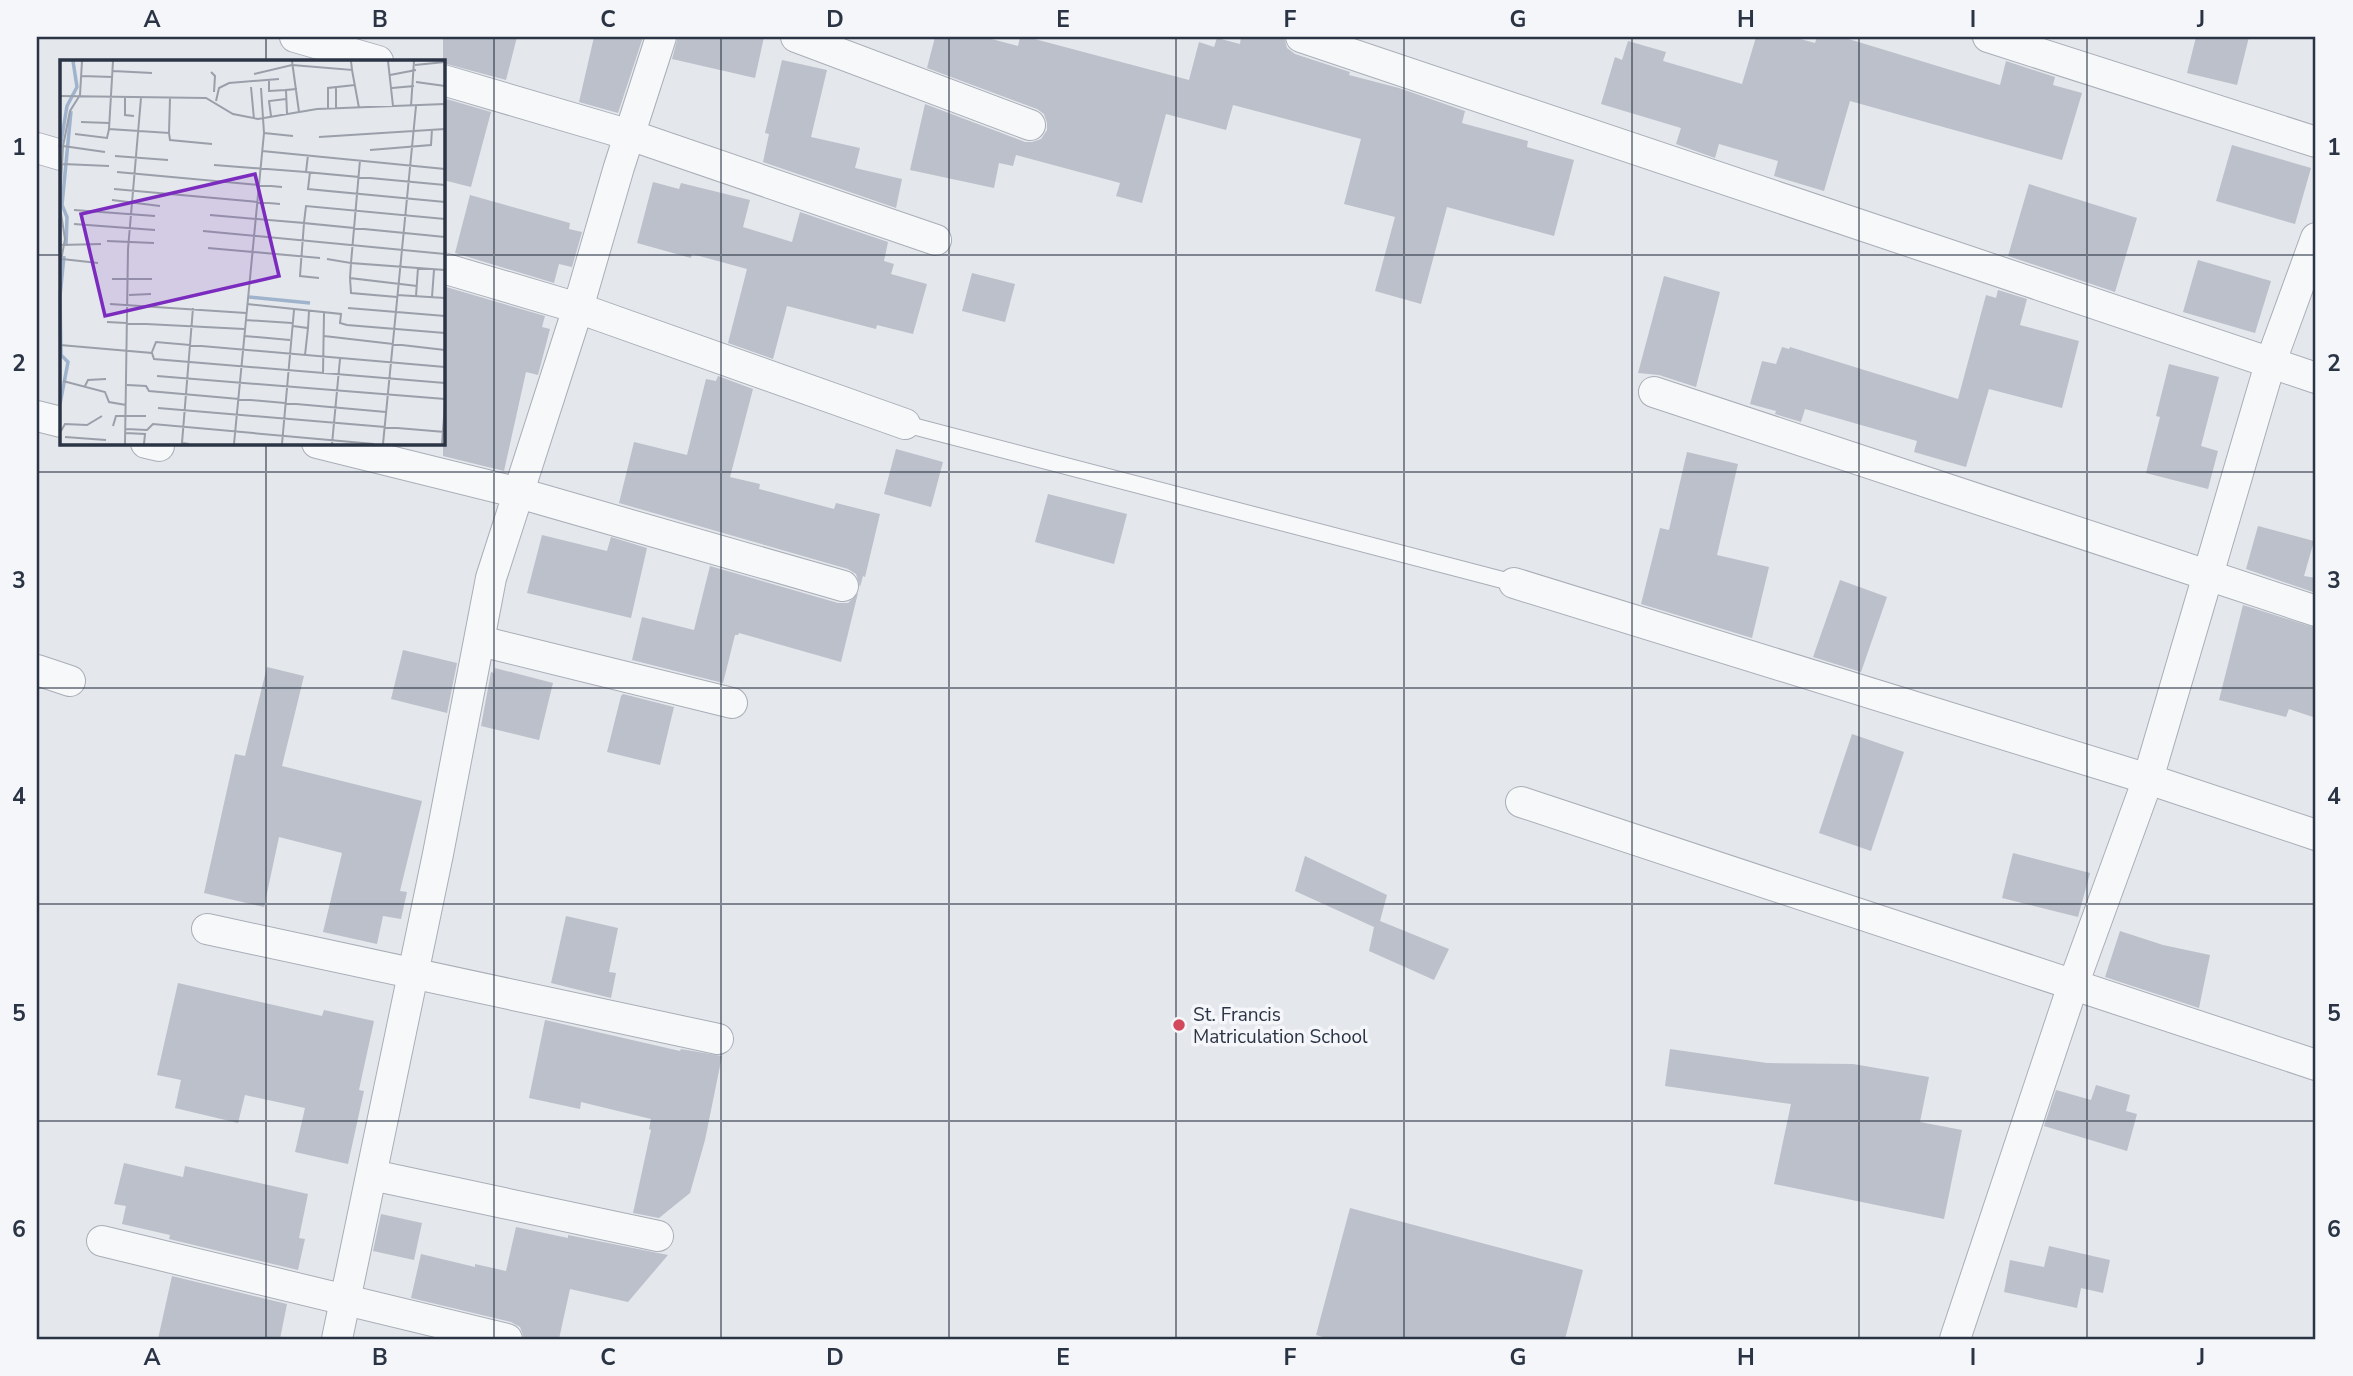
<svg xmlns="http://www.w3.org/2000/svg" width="2353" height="1376" viewBox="0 0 2353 1376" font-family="'Nunito Sans',sans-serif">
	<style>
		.building { fill: #bbc0ca }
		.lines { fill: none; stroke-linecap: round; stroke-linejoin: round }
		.service-casing { stroke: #a9aeb7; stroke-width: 18 }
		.minor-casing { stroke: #a9aeb7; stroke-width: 32 }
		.service { stroke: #f7f8fa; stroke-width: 16 }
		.minor { stroke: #f7f8fa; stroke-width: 30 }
		.grid { fill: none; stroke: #2b3445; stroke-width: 2; stroke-opacity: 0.55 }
		.poi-dot { fill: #d1495b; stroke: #f4f6f9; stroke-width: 2.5 }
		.labels { text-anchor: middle; stroke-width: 7; stroke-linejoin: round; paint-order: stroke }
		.poi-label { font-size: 19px; fill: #2b3445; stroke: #f4f6f9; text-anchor: start }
		.inset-river { fill: none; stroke: #9fb4cc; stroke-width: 3.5 }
		.inset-road { fill: none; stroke: #9a9fa9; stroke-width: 2 }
		.view { fill: #7b2cbf; fill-opacity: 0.15; stroke: #7b2cbf; stroke-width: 3.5 }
		.inset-edge { fill: none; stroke: #2b3445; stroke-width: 3.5 }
		.neatline { fill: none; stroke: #2b3445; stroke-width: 2.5 }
		.grid-label { font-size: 23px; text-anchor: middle; font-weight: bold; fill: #2b3445 }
	</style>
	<rect width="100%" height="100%" fill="#e4e7ec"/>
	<g class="building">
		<path d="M443 37H517L506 80 443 63Z"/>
		<path d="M594 37H643L618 113 579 102Z"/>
		<path d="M678 37H764L755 78 672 59Z"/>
		<path d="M935 37H984L1018 46 1020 37H1027L1189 80 1199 42 1214 47 1217 38 1240 44 1241 37H1284L1287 48 1295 54 1350 72 1349 75 1399 88 1465 111 1462 123 1528 141 1527 147 1574 160 1554 236 1447 207 1421 304 1375 291 1395 217 1344 204 1361 139 1233 105 1226 130 1166 114 1142 203 1116 196 1120 183 1016 155 1013 166 999 163 994 188 910 170 925 104 1025 142H1032L1041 139 1047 130V123L1044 114 1037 109 927 68Z"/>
		<path d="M1756 37H1793L1815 43 1817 37H1842L2000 85 2006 61 2055 77 2053 85 2082 93 2062 160 1850 101 1824 191 1774 176 1778 161 1719 144 1715 158 1676 144 1681 128 1601 104 1615 57 1622 60 1628 41 1666 52 1663 61 1742 84Z"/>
		<path d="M2196 37H2249L2237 85 2187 73Z"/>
		<path d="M782 60 827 70 811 137 860 148 855 168 902 179 896 208 763 162 769 134 765 133Z"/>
		<path d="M443 98 491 112 471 187 443 180Z"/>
		<path d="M2232 145 2311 168 2295 224 2216 201Z"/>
		<path d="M653 182 679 189 681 183 750 200 743 227 792 242 800 212 888 242 884 261 894 264 891 274 927 284 913 334 877 325 876 329 787 306 773 359 728 343 747 269 692 254 691 258 637 243Z"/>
		<path d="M2029 184 2137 218 2115 292 2008 256Z"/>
		<path d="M470 195 570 223 569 229 582 232 572 267 559 264 554 283 455 253Z"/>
		<path d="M2198 260 2271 281 2255 333 2183 312Z"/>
		<path d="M972 273 1015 284 1005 322 962 311Z"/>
		<path d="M1664 276 1720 292 1696 387 1659 375 1638 373Z"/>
		<path d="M446 287 545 316 542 327 550 329 538 375 526 372 504 471 443 456V297Z"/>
		<path d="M1998 290 2027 299 2020 325 2079 341 2062 408 1989 389 1966 467 1914 452 1917 441 1805 409 1801 422 1775 414 1776 411 1750 404 1762 361 1776 364 1782 347 1789 349 1790 347 1958 399 1986 295 1996 298Z"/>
		<path d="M2169 364 2219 377 2201 446 2218 451 2208 489 2146 473 2160 417 2156 416Z"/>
		<path d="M718 376 753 389 730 477 760 484 759 489 834 509 836 503 880 514 865 577 863 576 860 587 856 574 848 569 619 503 634 442 687 455 706 379 716 381Z"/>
		<path d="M896 449 943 462 931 507 884 494Z"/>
		<path d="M1687 452 1738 464 1717 555 1769 567 1752 638 1641 604 1660 528 1669 530Z"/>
		<path d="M1048 494 1127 514 1114 564 1035 542Z"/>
		<path d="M2258 526 2314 541 2304 576 2316 578V593L2246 569Z"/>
		<path d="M542 535 607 551 611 537 647 548 631 618 527 593Z"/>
		<path d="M710 566 838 603H848L858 593 841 662 739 633 738 635H735L723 683 632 660 642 617 694 630Z"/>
		<path d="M1840 580 1887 597 1861 672 1813 657Z"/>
		<path d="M2243 605 2316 628V718L2289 709 2286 717 2219 700Z"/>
		<path d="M403 650 457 663 447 713 391 699Z"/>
		<path d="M267 667 304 676 282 766 422 801 400 891 407 892 401 919 383 916 377 944 323 932 342 853 279 837 264 907 204 893 235 754 245 756Z"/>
		<path d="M495 668 553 683 539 740 481 726 491 672 494 673Z"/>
		<path d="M623 694 674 707 660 765 607 752 621 696Z"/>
		<path d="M1852 734 1904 752 1871 851 1819 833Z"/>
		<path d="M2013 853 2090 873 2078 917 2002 898Z"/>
		<path d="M1305 856 1387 895 1380 921 1449 949 1434 980 1369 951 1374 927 1295 891Z"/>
		<path d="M566 916 618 928 609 972 616 973 611 998 551 983Z"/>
		<path d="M2120 931 2163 945 2210 955 2199 1008 2105 977Z"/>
		<path d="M178 983 322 1016 324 1010 374 1021 359 1090 364 1091 348 1164 295 1152 305 1108 245 1095 238 1123 175 1108 181 1080 157 1075Z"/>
		<path d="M545 1020 680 1051 681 1049 722 1056 705 1140 690 1193 659 1218 633 1213 651 1130 649 1129 651 1119 581 1102 580 1109 529 1098Z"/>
		<path d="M1670 1049 1767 1063 1853 1064 1929 1077 1920 1122 1962 1130 1944 1219 1774 1184 1791 1104 1665 1086Z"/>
		<path d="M2096 1085 2130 1095 2126 1111 2137 1114 2127 1151 2044 1126 2056 1090 2091 1100Z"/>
		<path d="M124 1163 183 1177 185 1166 308 1194 299 1238 305 1239 298 1270 169 1239 170 1235 122 1224 126 1206 114 1204Z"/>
		<path d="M1350 1208 1583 1270 1565 1339H1330L1316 1335Z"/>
		<path d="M381 1214 422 1223 414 1260 373 1251Z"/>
		<path d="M516 1227 568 1238V1235L668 1255 628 1302 570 1289 559 1339 524 1338 520 1327 511 1322 411 1298 421 1254 475 1267V1264L506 1271Z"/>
		<path d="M2049 1246 2110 1260 2103 1293 2081 1288 2077 1308 2004 1292 2010 1260 2044 1267Z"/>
		<path d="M172 1276 287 1304 280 1339H158Z"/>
	</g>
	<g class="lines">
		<defs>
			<path id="service" d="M905 424 1514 583"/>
			<g id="minor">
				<path d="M295 37 378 61"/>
				<path d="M796 37 1030 125"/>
				<path d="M1301 37 2316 378"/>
				<path d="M1988 37 2316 142"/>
				<path d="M443 80 630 135 936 240"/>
				<path d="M37 148 61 155"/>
				<path d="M443 268 578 308 905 424"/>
				<path d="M1654 392 2316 611"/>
				<path d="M37 416 61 422"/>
				<path d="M146 443 159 446"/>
				<path d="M317 443 519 493 843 586"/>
				<path d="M1514 583 2148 779 2316 835"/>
				<path d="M480 641 732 703"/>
				<path d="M37 670 70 681"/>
				<path d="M1521 802 2316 1065"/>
				<path d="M207 929 718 1039"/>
				<path d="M372 1175 658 1236"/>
				<path d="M102 1241 507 1339"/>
				<path d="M337 1339 438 854 491 578 578 308 619 167 661 37"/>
				<path d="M1955 1339 2073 985 2148 779 2270 364 2316 238"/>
			</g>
		</defs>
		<use href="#service" class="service-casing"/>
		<use href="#minor" class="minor-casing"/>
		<use href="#service" class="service"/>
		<use href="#minor" class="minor"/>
	</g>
	<path class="grid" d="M266 37V61M494 37V1339M721 37V1339M949 37V1339M1176 37V1339M1404 37V1339M1632 37V1339M1859 37V1339M2087 37V1339M37 255H61M443 255H2316M266 443V1339M37 472H2316M37 688H2316M37 904H2316M37 1121H2316"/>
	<circle class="poi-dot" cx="1179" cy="1025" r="7"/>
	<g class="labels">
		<g class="poi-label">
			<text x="1193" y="1021">St. Francis<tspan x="1193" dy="22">Matriculation School</tspan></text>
		</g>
	</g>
	<g transform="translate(60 60)">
		<rect width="385" height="385" fill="#e4e7ec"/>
		<path class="inset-river" d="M0 88 7 46 17 27 13 1M6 186 7 157 2 145 11 51M0 192V159M0 236 4 196M0 236 1 295 8 302 0 344M189 237 250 243"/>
		<path class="inset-road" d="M53 1 49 69 109 73 110 38M232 1 239 52M328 1 333 46M355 5 385 2M292 10 299 48M53 11 92 13M151 12 155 16 154 32M194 14 232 5 292 10 291 1M330 15 356 10M21 16 53 17M209 21V31L226 30M356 22 385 26M276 26V49M191 27 194 59M332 28 354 26M0 36 146 38 173 54 198 59 257 49 385 44M65 37V55L74 56M156 41 159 28 169 23 219 19M351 46 354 1M268 48V28L295 25M227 54 226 30 237 29M211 56 209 41 226 39M21 62 49 63M109 73 110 80 152 84M204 73 233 76M15 74 47 78 49 69M259 77 385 69M3 86 45 92M310 90 371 85 372 69M202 91 385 109M248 95 246 112 385 125M55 96 108 100M300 100 291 203 385 210M3 104 49 106M154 105 246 112M57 112 222 127M250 112 248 129 385 142M54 129 220 144M52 140 100 146M0 143 3 86 10 51 20 35 22 1M0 147 5 179 0 206M14 150 95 156M150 155 244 163 240 216 259 218M385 159 246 146 244 163 385 177M14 164 95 170M143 171 385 194M47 181 94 183M0 185 41 184M148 188 260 198M2 199 38 203M267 199 291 203 290 218 357 226M290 218 291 233 337 237M52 219H92M69 235 91 234M337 235 385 238M356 236 358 208M372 237 374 210M50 244 186 253M187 244 281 254 280 263 287 265 385 273M288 248 385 256M0 249V276M185 260 232 263M47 262 184 269M233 266 248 268 249 251M184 276 230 280M264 276 385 290M0 285 92 293 94 299 385 323M92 292 96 282 385 307M245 295 248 268M0 297V335M263 313 264 253M97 316 385 339M3 321 45 332 49 342 66 345M67 325 86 326 89 331 326 352M25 326 28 320 46 319M98 348 385 372M53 366 56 356H86M66 369 87 370 93 364 314 384M1 371 5 364 27 365 42 356M65 373 85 374 84 384M5 377 46 380M65 384 68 189 81 38M129 384 122 383 133 248M174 384 204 73 201 28M222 384 234 250M272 384 280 299M323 384 356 46M382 384 385 344"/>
		<path class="view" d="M195 114 219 216 45 256 21 154Z"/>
		<rect width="385" height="385" class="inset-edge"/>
	</g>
	<rect width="2353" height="1376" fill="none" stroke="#f4f6f9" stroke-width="77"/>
	<rect x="38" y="38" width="2276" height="1300" class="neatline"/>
	<g class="grid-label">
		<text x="152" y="27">A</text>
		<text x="380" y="27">B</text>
		<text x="608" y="27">C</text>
		<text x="835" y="27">D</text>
		<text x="1063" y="27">E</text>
		<text x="1290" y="27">F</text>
		<text x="1518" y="27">G</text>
		<text x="1746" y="27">H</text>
		<text x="1973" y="27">I</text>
		<text x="2201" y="27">J</text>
		<text x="19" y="155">1</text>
		<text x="2334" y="155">1</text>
		<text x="19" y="371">2</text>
		<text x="2334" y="371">2</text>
		<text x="19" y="588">3</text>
		<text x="2334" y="588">3</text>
		<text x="19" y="804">4</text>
		<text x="2334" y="804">4</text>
		<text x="19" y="1021">5</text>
		<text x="2334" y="1021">5</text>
		<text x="19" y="1237">6</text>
		<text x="2334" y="1237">6</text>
		<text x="152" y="1365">A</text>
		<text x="380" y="1365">B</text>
		<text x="608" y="1365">C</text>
		<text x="835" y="1365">D</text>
		<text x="1063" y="1365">E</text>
		<text x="1290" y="1365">F</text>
		<text x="1518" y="1365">G</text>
		<text x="1746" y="1365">H</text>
		<text x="1973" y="1365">I</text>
		<text x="2201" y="1365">J</text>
	</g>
</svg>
